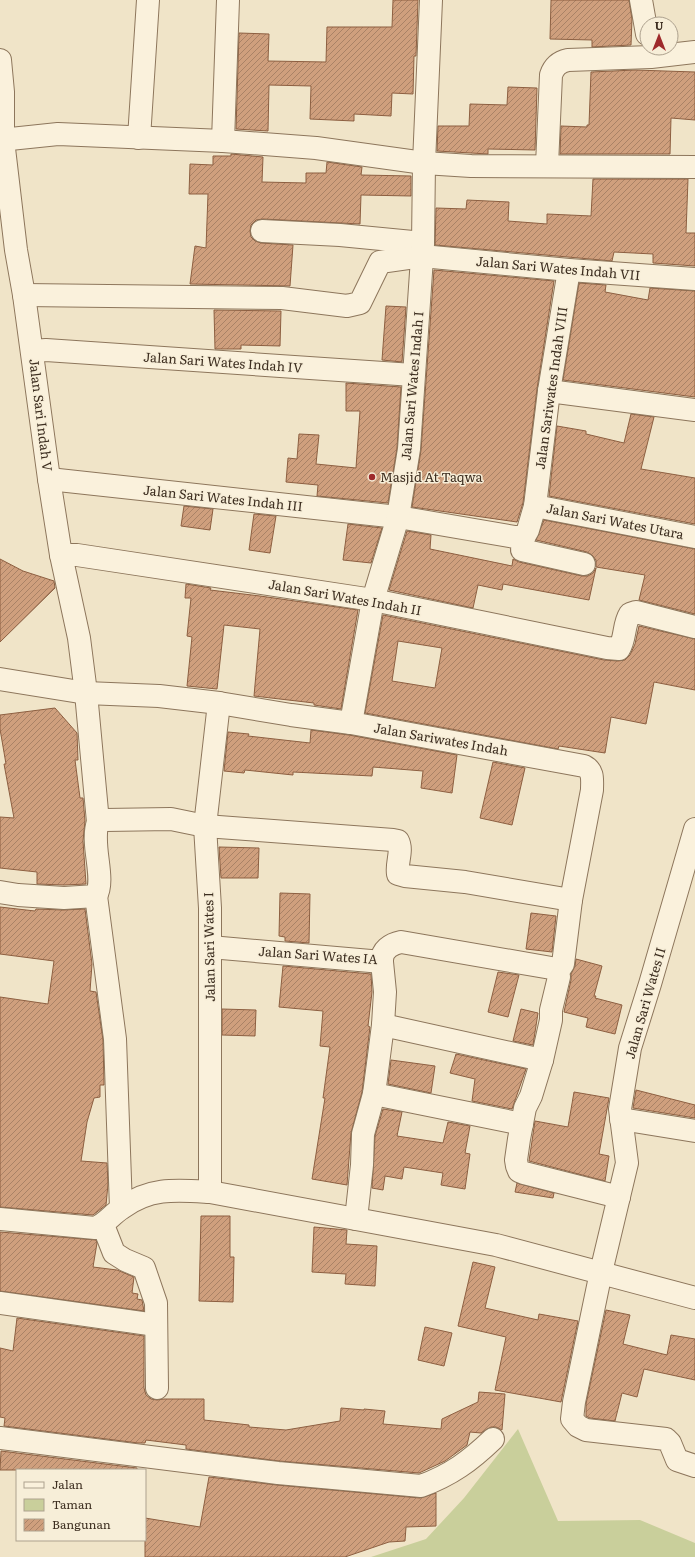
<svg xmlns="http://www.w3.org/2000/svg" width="695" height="1557" viewBox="0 0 695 1557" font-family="Literata,serif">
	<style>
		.green { fill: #c9cf9b }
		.building { fill: url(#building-hatch); stroke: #8d5f41; fill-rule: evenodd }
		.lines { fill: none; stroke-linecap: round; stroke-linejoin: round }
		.street-casing { stroke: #8d765c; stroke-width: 24 }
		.street { stroke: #faf1dc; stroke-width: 22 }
		.poi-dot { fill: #9e2a2b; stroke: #f7eed8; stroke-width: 1.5 }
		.labels { text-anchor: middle; stroke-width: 3; stroke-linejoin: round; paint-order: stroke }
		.street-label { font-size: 13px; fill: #3d2e20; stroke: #f7eed8 }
		.poi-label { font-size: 13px; fill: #3d2e20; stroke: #f7eed8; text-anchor: start }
	</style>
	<defs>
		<pattern id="building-hatch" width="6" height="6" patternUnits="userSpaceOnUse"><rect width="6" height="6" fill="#cf9f7d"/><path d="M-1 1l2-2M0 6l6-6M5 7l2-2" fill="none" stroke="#a98266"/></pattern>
	</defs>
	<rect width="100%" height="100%" fill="#f0e4c8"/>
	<path class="green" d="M518 1429 558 1521 640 1520 695 1543V1557H371L426 1539 464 1498Z"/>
	<g class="building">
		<path d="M393 0H418L416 56H414L413 94 392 93 391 116 354 114V121L310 119 311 86 269 85 268 131 236 129 239 33 269 34 268 61 326 62 327 27H392Z"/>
		<path d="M551 0H629L632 19 631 45 592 47V40L550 39Z"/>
		<path d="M635 70 695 72V120L671 118 670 154H560L561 126 587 127V125H589L591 72Z"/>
		<path d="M508 87 537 88 535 150 488 149V154L437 151 438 126H469L470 104 507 105Z"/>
		<path d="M231 154 263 157 262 182 306 183V173H326L327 162 362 167 361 175 411 176V196L361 195 360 224 263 219 256 220 251 225 250 231 251 237 255 241 261 243 293 245 290 286 190 284 195 246 206 248 208 194H189L190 164 213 165V156H231Z"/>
		<path d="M593 179H688L686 233H695V266L653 263V254L614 252 612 261 435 245 436 208 466 209 467 200 509 202 508 221 547 224V214L591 216Z"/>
		<path d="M434 270 554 281 537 389 523 503 517 522 412 507 421 450Z"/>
		<path d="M579 283 606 285 605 292 648 300 650 288 695 291V397L563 380Z"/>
		<path d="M386 306 406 307 402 362 382 360Z"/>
		<path d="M214 310 281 311 280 346 241 345V349H215Z"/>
		<path d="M346 383 401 387 397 448 388 503 317 496 318 485 286 482 288 458 297 459 299 434 319 435 316 464 356 468 360 411H346Z"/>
		<path d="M631 414 654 417 641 469 695 478V524L549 496 557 426 586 431V434L624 443Z"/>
		<path d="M184 506 213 509 210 530 181 526Z"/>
		<path d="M254 514 276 516 270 553 249 550Z"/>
		<path d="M544 520 695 549V614L639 600 645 575 596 567V560L592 555 587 552 536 540Z"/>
		<path d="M348 524 382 528 371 563 343 560Z"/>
		<path d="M407 531 431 535 430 549 512 566 513 559 519 562 582 576H588L593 573 596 568 589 600 503 584 502 590 478 585 473 608 389 590Z"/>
		<path d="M0 559 23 571 54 581 55 588 0 642Z"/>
		<path d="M186 584 211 588 210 590 260 596 358 610 341 709 314 705V703L254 696 260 629 224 625 217 689 187 686 192 637 187 636 191 598H185Z"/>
		<path d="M383 615 604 660 618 661 625 660 630 655 635 644 639 626 695 639V690L654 682 646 724 611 717 605 753 559 746 558 749 365 713ZM398 641 442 648 435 688 392 681Z"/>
		<path d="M55 708 77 733 78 760H75L80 798H83L85 821 83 841 86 884 64 885 37 884V872L0 868V817L14 818 4 764H6L0 729V715Z"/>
		<path d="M311 730 349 735 457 755 452 793 421 788 423 771 373 767 372 776 293 772V775L245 770 244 773 224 771 228 732 249 734 248 736 310 743Z"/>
		<path d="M493 762 525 768 512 825 480 818Z"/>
		<path d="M219 847 259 848 258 878H221Z"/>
		<path d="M280 893 310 894 309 943 285 941V937L279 936Z"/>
		<path d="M0 907 35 911 36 909 63 910 85 909 92 964 90 991 96 992 103 1040 104 1082V1085H100V1097L94 1098 87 1122 81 1161 107 1163 108 1184 106 1205 93 1215 0 1207V997L48 1004 54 961 0 954Z"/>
		<path d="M531 913 556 916 552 952 526 949Z"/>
		<path d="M576 959 602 966 594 996H596L595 998 622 1005 615 1034 586 1027 588 1018 564 1012 571 980V974L575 966Z"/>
		<path d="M283 966 371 974 372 992 368 1026 370 1027 362 1092 351 1133 347 1185 312 1179 325 1098H323L330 1047 320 1046 323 1011 279 1007Z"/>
		<path d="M498 972 519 975 508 1017 488 1012Z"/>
		<path d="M222 1009 256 1010 255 1036 222 1035Z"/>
		<path d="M521 1009 538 1013 533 1045 513 1041Z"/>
		<path d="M456 1054 526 1069 512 1109 472 1101 475 1079 450 1073Z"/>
		<path d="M391 1060 435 1066 431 1093 388 1084Z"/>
		<path d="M636 1090 695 1105V1118L633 1108Z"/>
		<path d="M574 1092 609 1098 599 1154 609 1156 605 1181 529 1161 535 1121 568 1127Z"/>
		<path d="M383 1109 402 1112 397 1136 443 1143 448 1122 470 1126 465 1153 470 1154 465 1189 441 1185 443 1173 404 1167 402 1179 385 1176 383 1190 372 1188 375 1136Z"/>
		<path d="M517 1183 554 1193 553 1198 515 1192Z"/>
		<path d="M201 1216H230V1257H234L233 1302 199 1301Z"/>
		<path d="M314 1227 347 1230 346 1244 377 1246 375 1286 345 1284 346 1274 312 1272Z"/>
		<path d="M0 1232 96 1240 97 1243 93 1267 117 1270 134 1277 132 1293 138 1294 137 1299 142 1300 144 1311 0 1291Z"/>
		<path d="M473 1262 495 1267 485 1308 538 1320 539 1314 578 1321 561 1402 495 1390 506 1337 458 1326Z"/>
		<path d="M606 1310 630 1315 623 1344 667 1355 671 1335 695 1339V1380L644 1369 637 1397 622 1393 615 1421 590 1418 586 1416V1404Z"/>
		<path d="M17 1318 144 1336V1388L146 1395 151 1399 157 1400 164 1399H204V1420L249 1425V1427L286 1430 340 1421 341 1408 364 1410V1409L385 1411 383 1424 441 1429 442 1419 478 1402 479 1392 505 1394 502 1430 496 1427H491L481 1433 470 1432 467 1445 445 1461 419 1473 279 1461 186 1449V1445L146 1440 145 1443H138L4 1426 5 1418 0 1417V1348L13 1351Z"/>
		<path d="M425 1327 452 1333 444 1366 418 1360Z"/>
		<path d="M1 1451 137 1468V1470H0Z"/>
		<path d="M209 1477 277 1485 420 1498 436 1493V1526L406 1527 405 1541 389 1542 345 1557H145V1518L200 1527Z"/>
	</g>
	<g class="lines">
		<defs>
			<g id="street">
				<path d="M641 0 647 34"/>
				<path d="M0 60 3 92V140L16 250 24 295 49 479 61 555 79 638 86 693 98 822"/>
				<path d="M139 138 148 0"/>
				<path d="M0 140 58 134 223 141 316 148 424 163 471 166 695 167"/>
				<path d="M223 141 228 0"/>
				<path d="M547 165 551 75C554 66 559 62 568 60L651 57 695 52"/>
				<path d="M262 231 340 235 423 243"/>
				<path d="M24 295 282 298 347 306 360 303 380 262 422 256 569 270 695 279"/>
				<path d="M32 351 46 350 413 375"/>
				<path d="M549 391 695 410"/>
				<path d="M49 479 398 517 515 537H524L528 530 535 506 549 391 569 270"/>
				<path d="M535 506 695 537"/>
				<path d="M524 537 522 550 584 564"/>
				<path d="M61 555H77L373 600 607 648 619 649C626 638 623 625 630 614L636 612 695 627"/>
				<path d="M0 679 86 693 159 696 219 703 291 715 351 723 584 766C594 771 592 780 592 790L571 900 563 964 561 967 557 969"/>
				<path d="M351 723 373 600 398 517 409 449 423 243 424 163 431 0"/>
				<path d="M695 829 650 984 630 1048 620 1109 627 1163 601 1272 574 1402 572 1419 578 1426 586 1430 666 1439 670 1443 677 1460 695 1466"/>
				<path d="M0 892 18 895 64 898 96 896C106 878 90 844 98 822L105 820 171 819 205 826 393 840 398 841C403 851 396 863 398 874L405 876 465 882 571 900"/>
				<path d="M96 896 115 1039 121 1208"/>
				<path d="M210 947 382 962C381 950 391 944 401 942L557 969"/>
				<path d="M557 969 559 977 551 1010V1020L542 1060 531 1096 525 1108 519 1139 516 1160 517 1166 519 1171 524 1173 619 1197"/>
				<path d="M383 1025 542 1060"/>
				<path d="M374 1094 522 1124"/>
				<path d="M621 1119 695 1131"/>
				<path d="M210 1192V908L205 826 219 703"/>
				<path d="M0 1219 95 1228C107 1223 111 1215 122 1208 150 1187 177 1190 210 1192L496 1245 695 1298"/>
				<path d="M356 1219 362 1165 363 1134 374 1094 383 1025 385 992 382 962"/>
				<path d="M103 1225 114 1253 125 1260 144 1268 156 1303 157 1388"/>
				<path d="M0 1303 156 1325"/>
				<path d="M0 1438 278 1473 421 1486C451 1475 470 1461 493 1439"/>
			</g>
		</defs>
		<use href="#street" class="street-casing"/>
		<use href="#street" class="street"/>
	</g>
	<circle class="poi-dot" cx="372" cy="477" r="4"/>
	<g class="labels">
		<g class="street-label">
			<text transform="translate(558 268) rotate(5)" y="5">Jalan Sari Wates Indah VII</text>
			<text transform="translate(223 362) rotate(4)" y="5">Jalan Sari Wates Indah IV</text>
			<text transform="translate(412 386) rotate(-85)" y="5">Jalan Sari Wates Indah I</text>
			<text transform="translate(551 388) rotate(-82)" y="5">Jalan Sariwates Indah VIII</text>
			<text transform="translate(41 415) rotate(83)" y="5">Jalan Sari Indah V</text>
			<text transform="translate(223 498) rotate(6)" y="5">Jalan Sari Wates Indah III</text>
			<text transform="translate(615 521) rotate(11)" y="5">Jalan Sari Wates Utara</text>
			<text transform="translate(345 597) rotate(10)" y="5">Jalan Sari Wates Indah II</text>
			<text transform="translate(441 739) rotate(10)" y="5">Jalan Sariwates Indah</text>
			<text transform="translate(209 947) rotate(-91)" y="5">Jalan Sari Wates I</text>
			<text transform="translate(318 955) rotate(4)" y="5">Jalan Sari Wates IA</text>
			<text transform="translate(645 1003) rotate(-74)" y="5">Jalan Sari Wates II</text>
		</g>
		<g class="poi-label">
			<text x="380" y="482">Masjid At Taqwa</text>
		</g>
	</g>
	<rect x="16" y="1469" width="130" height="72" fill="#f7eed8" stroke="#ada18e"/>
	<rect x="24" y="1482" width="20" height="6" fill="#faf1dc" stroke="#ada18e"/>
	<text x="52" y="1489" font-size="12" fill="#3d2e20">Jalan</text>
	<rect x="24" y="1499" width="20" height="12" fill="#c9cf9b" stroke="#ada18e"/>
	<text x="52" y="1509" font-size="12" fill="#3d2e20">Taman</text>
	<rect x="24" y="1519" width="20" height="12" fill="url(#building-hatch)" stroke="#ada18e"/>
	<text x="52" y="1529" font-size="12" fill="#3d2e20">Bangunan</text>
	<g transform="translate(659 36)"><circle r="19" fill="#f7eed8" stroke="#ada18e"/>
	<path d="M0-3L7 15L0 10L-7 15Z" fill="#9e2a2b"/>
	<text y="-6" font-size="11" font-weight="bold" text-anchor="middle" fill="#3d2e20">U</text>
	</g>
</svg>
